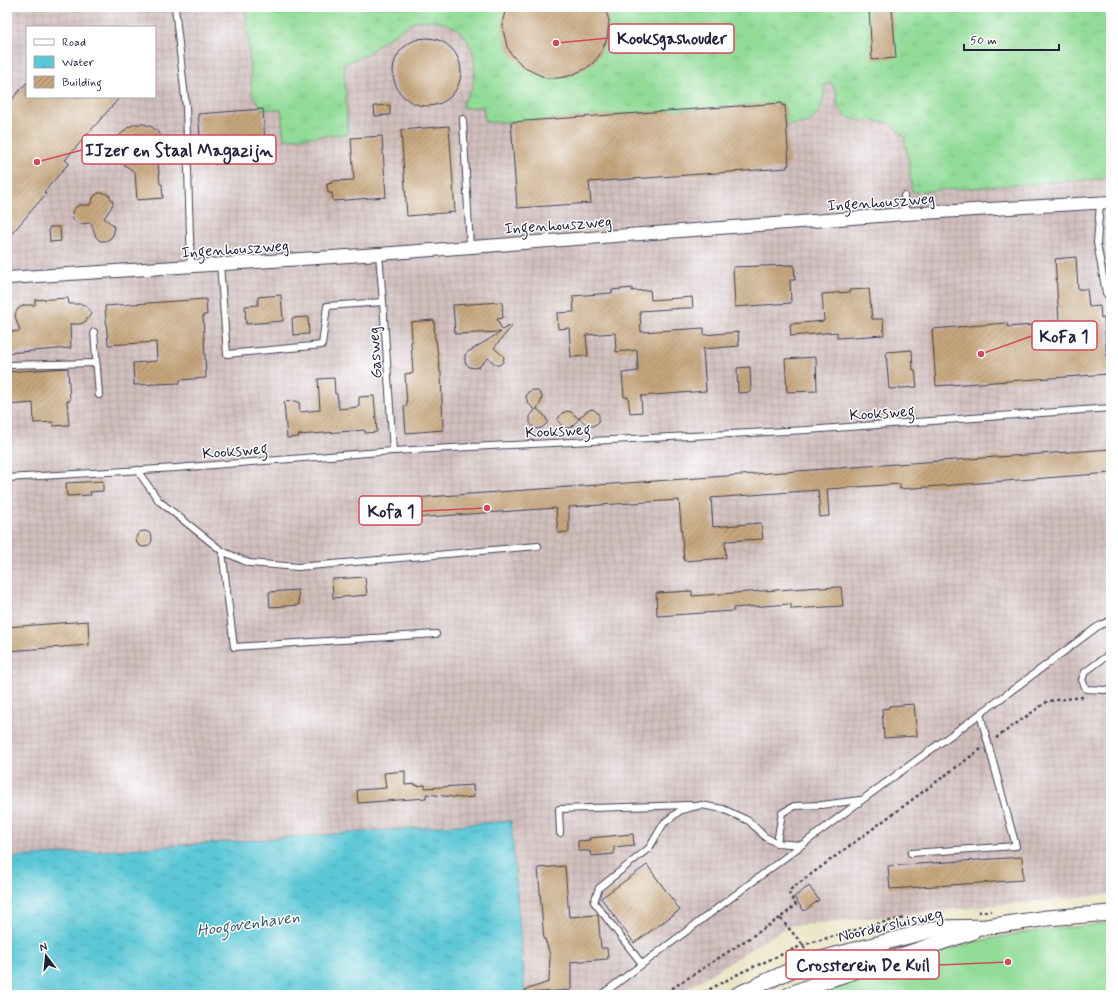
<svg xmlns="http://www.w3.org/2000/svg" width="1118" height="1002" viewBox="0 0 1118 1002" font-family="Mynerve,sans-serif">
	<style>
		.industrial { fill: url(#industrial-grid); fill-rule: evenodd }
		.grass { fill: url(#grass-tufts); stroke: #5a7e69 }
		.garden { fill: #91db97; stroke: #5a7e69 }
		.water { fill: url(#water-ripples); stroke: #3f7488 }
		.building { fill: url(#building-hatch) }
		.lines { fill: none; stroke-linecap: round; stroke-linejoin: round }
		.service-casing { stroke: #403f50; stroke-width: 8 }
		.minor-casing { stroke: #403f50; stroke-width: 14 }
		.tertiary-casing { stroke: #403f50; stroke-width: 17 }
		.path { stroke: #403f50; stroke-width: 2.5; stroke-dasharray: 3 3; stroke-linecap: butt }
		.service { stroke: #fff; stroke-width: 6 }
		.minor { stroke: #fff; stroke-width: 12 }
		.tertiary { stroke: #fff; stroke-width: 15 }
		.labels { text-anchor: middle; stroke-width: 3; stroke-linejoin: round; paint-order: stroke }
		.street-label { font-size: 16px; fill: #22223b; stroke: #fff }
		.water-label { font-size: 17px; font-style: italic; fill: #365c71; stroke: #fff }
		.leader { fill: none; stroke: #d1495b; stroke-width: 1.5 }
		.callout-dot { fill: #d1495b; stroke: #fff; stroke-width: 1.5 }
		.callout { fill: #fff; stroke: #d1495b; stroke-width: 1.5 }
		.callout-label { font-size: 17px; text-anchor: middle; font-weight: bold; fill: #22223b }
	</style>
	<defs>
		<pattern id="industrial-grid" width="8" height="8" patternUnits="userSpaceOnUse"><rect width="8" height="8" fill="#d1bfbe"/><path d="M0 4h8M4 0v8" fill="none" stroke="#b3a4a4"/></pattern>
		<pattern id="grass-tufts" width="24" height="20" patternUnits="userSpaceOnUse"><rect width="24" height="20" fill="#91db97"/><path d="M3 7l-1-3M5 7V3M7 7l1-3M15 17l-1-3M17 17v-4M19 17l1-3" fill="none" stroke="#7dbc83"/></pattern>
		<pattern id="water-ripples" width="26" height="14" patternUnits="userSpaceOnUse"><rect width="26" height="14" fill="#5cc7d6"/><path d="M2 4q2-2 4 0t4 0M15 11q2-2 4 0t4 0" fill="none" stroke="#4ca1af"/></pattern>
		<pattern id="building-hatch" width="6" height="6" patternUnits="userSpaceOnUse"><rect width="6" height="6" fill="#c6a67c"/><path d="M-1 1l2-2M0 6l6-6M5 7l2-2" fill="none" stroke="#a08767"/></pattern>
	</defs>
	<rect width="100%" height="100%" fill="#fff"/>
	<filter id="ink" filterUnits="userSpaceOnUse"><feTurbulence type="fractalNoise" baseFrequency=".025" numOctaves="2"/><feDisplacementMap in="SourceGraphic" scale="8" xChannelSelector="R" yChannelSelector="G"/><feConvolveMatrix kernelMatrix="1 2 1 2 8 2 1 2 1" color-interpolation-filters="sRGB"/></filter>
	<filter id="wash" filterUnits="userSpaceOnUse"><feTurbulence type="fractalNoise" baseFrequency=".012" numOctaves="4" result="noise"/><feDisplacementMap in="SourceGraphic" scale="16" xChannelSelector="R" yChannelSelector="G"/><feGaussianBlur stdDeviation="0.9" result="paint"/><feColorMatrix in="noise" values="0 0 0 0 0 0 0 0 0 0 0 0 0 0 0 0 0 1.4 0 .05"/><feComposite in="paint" operator="in"/></filter>
	<g filter="url(#wash)">
		<rect width="100%" height="100%" fill="#eae4c5"/>
		<path class="industrial" d="M7 7H1111V894L788 926 677 995H7ZM27 27H155V97H27Z"/>
		<path class="grass" d="M246 7H1111V178L912 192 909 163 904 137 890 123 869 120 860 121 847 117 838 108 836 91 831 83 825 84C824 102 823 108 810 122L786 126 785 106H782V103L511 122H485L483 107 463 108V102L472 89 475 71 473 51 465 36 455 27 434 20 415 21 379 44 366 55 344 63 348 134 284 139 281 110 263 109 252 95Z"/>
		<path class="garden" d="M1111 923V995H833L831 989 887 968 978 941 1027 932Z"/>
		<path class="water" d="M511 821 525 993 493 995H7V858Z"/>
		<g id="blocks">
			<g class="building">
				<path d="M506 7H605L609 21 607 39 603 48 599 56 593 63 585 69 569 76 559 78H546L533 72 525 68 512 55 507 47 503 29V20Z"/>
				<path d="M869 7H892L896 58 872 60Z"/>
				<circle cx="427" cy="72" r="34"/>
				<path d="M27 82V97H120L65 160 69 163 44 192 46 194 7 239V105Z"/>
				<path d="M782 103V106L785 105 789 165H787V168L589 182 591 203 517 208 511 122Z"/>
				<path d="M390 105V115L375 116 374 106Z"/>
				<path d="M263 109 266 160 214 164 212 138H205L204 136H200L198 114Z"/>
				<path d="M135 124H144L152 127 159 133 163 141 164 149 163 154 158 163 160 184H162L163 198 137 200 135 172 123 164 118 156 117 147 118 139 120 135 127 128Z"/>
				<path d="M449 126 455 212 407 216 401 130Z"/>
				<path d="M382 136 386 197 333 201 332 193H328L327 184 332 183V181L354 180 351 138Z"/>
				<path d="M99 193H104L109 195 112 200 113 203 111 208 104 218 113 225 114 230V233L111 238 106 241H100L96 237 91 223 80 224 73 220 72 212 75 208 79 205H90L94 196Z"/>
				<path d="M49 227H60L61 241 50 242Z"/>
				<path d="M1076 257 1078 289H1087L1089 307 1100 306 1101 318H1104L1108 374 936 386 932 329 1007 323 1008 327 1045 324V322L1059 321 1055 259Z"/>
				<path d="M794 265 795 280H790L791 303 735 307 733 267Z"/>
				<path d="M632 288V291L650 290 651 300 692 297 693 308H684L640 311 641 332 704 328V335L738 332 739 346 703 349 706 391 641 396 642 412 630 413 628 397H624L622 373 638 371 637 350 616 352 615 333 586 335 588 356 571 357 569 328 558 329 557 313 574 312 573 296 612 293V290Z"/>
				<path d="M869 289 872 319H883L884 335 837 338V332L791 336 790 324 824 321 822 294 850 292 849 290Z"/>
				<path d="M281 295 283 321 246 324 245 306 258 305V297Z"/>
				<path d="M68 298 69 304H82L86 306 92 313 85 322 80 324H70L71 348 7 353V332L20 331 15 316 16 312 19 308 25 305H35V300Z"/>
				<path d="M206 299 207 315H203L206 378 180 380V383L134 385 133 363 157 361 156 342 108 345 105 306Z"/>
				<path d="M502 302 503 318 497 319 502 330 511 325 512 326 494 348 502 355 504 357 503 362 499 365H496L488 358 479 367 474 368 469 367 465 362V355L468 352 501 332 455 334 453 305Z"/>
				<path d="M308 317 309 334 293 335 292 318Z"/>
				<path d="M434 320 435 340H436L440 372H441L443 430 406 433 404 406H407L405 374 413 373 411 342H412L411 322Z"/>
				<path d="M912 350 913 370H915L917 387 889 389 886 352Z"/>
				<path d="M816 357 817 391 787 392 785 359Z"/>
				<path d="M750 367 751 392 738 393 737 368Z"/>
				<path d="M68 368 70 401H67L69 425 53 426V422L34 423 33 403 7 405V372Z"/>
				<path d="M334 378 335 394H337L339 409 359 407V397L374 396 377 432 365 433V430L298 435 299 437 287 438 284 402 296 401V402H299L300 412 320 410 318 379Z"/>
				<path d="M533 390 538 391 542 396 541 402 536 410 537 409 544 415 548 422 543 427 539 429 534 428 530 423V416L535 410 528 403 526 397 528 392Z"/>
				<path d="M592 409 595 410 599 415V422L593 426 587 425 579 418 587 411Z"/>
				<path d="M568 411 571 412 579 419 572 426 569 428 563 427 557 420 562 413Z"/>
				<path d="M1111 449V473L900 489V484L827 489 829 516 820 517 818 490 711 498 713 527 761 523 763 539 725 541 726 558 684 561 679 500 569 507V532L558 533 556 508 413 518V498Z"/>
				<path d="M103 481V491L90 492 91 495 67 496 66 483Z"/>
				<circle cx="144" cy="539" r="8"/>
				<path d="M365 577 367 595 333 598 332 579Z"/>
				<path d="M820 587V588L841 587 843 606 791 609V604L733 608 734 611 657 616 656 593 692 591V596Z"/>
				<path d="M298 590 299 605 270 607 269 592Z"/>
				<path d="M88 621 89 645 7 651V627Z"/>
				<path d="M914 704 917 736 884 738 882 709 889 708V706Z"/>
				<path d="M405 771V785L416 784V786L425 785V788L473 785 474 797 462 798 426 794V798L358 803 357 790 386 788 384 773Z"/>
				<path d="M633 834 634 845 614 847V854L591 856 590 851H578V841L590 840 589 838Z"/>
				<path d="M1022 857 1023 880 890 889 888 866Z"/>
				<path d="M647 865 680 910 634 943 601 898Z"/>
				<path d="M565 866 569 917 598 915 601 948H607L608 959 571 962V990L525 993V990L549 982 550 955 545 939 544 940 538 868Z"/>
				<path d="M809 886 819 900 804 911 794 897Z"/>
			</g>
		</g>
	</g>
	<g filter="url(#ink)">
		<use href="#blocks" fill-opacity="0" stroke="#403f50" stroke-width="1"/>
		<g class="lines">
			<defs>
				<g id="service">
					<path d="M175 7 186 107 191 267"/>
					<path d="M463 119 470 247"/>
					<path d="M904 196 905 214"/>
					<path d="M1100 203 1097 243 1106 293 1111 300"/>
					<path d="M379 254 383 302 393 451"/>
					<path d="M220 264 227 354 322 345 327 306 383 302"/>
					<path d="M94 332 99 395"/>
					<path d="M7 365 96 363"/>
					<path d="M137 470 159 501 222 551 234 647 436 634"/>
					<path d="M7 478 176 468 393 451 807 430 1111 408"/>
					<path d="M222 551 249 563 298 567 538 546"/>
					<path d="M1111 653 1085 672 1082 680 1086 689 1105 690 1111 688"/>
					<path d="M560 833 559 809 690 805"/>
					<path d="M800 845 777 843 782 813 794 806 822 805 860 800"/>
					<path d="M911 853 1016 846 980 714"/>
					<path d="M642 964 594 902 599 888 649 848 664 823 681 810 701 805 723 809 749 821 765 837 777 843"/>
					<path d="M601 995 862 800 980 714 1097 627 1111 620"/>
				</g>
				<path id="minor" d="M7 278 379 254 905 214 1111 202"/>
				<g id="tertiary">
					<path d="M737 995 809 962 939 928 986 927 1047 918 1111 913"/>
					<path d="M789 995 816 984 972 932"/>
				</g>
			</defs>
			<use href="#service" class="service-casing"/>
			<use href="#minor" class="minor-casing"/>
			<use href="#tertiary" class="tertiary-casing"/>
			<g class="path">
				<path d="M996 738 1048 701 1083 697"/>
				<path d="M978 912 991 911"/>
				<path d="M805 949 803 945 780 918 796 905 789 893 791 889 981 749"/>
				<path d="M662 995 780 918"/>
				<path d="M699 995 742 972 803 945 876 924 898 919 923 917"/>
			</g>
			<use href="#service" class="service"/>
			<use href="#minor" class="minor"/>
			<use href="#tertiary" class="tertiary"/>
		</g>
	</g>
	<g class="labels">
		<g class="street-label">
			<text transform="translate(881 201) rotate(-4)" y="6">Ingenhouszweg</text>
			<text transform="translate(558 224) rotate(-4)" y="6">Ingenhouszweg</text>
			<text transform="translate(235 248) rotate(-4)" y="6">Ingenhouszweg</text>
			<text transform="translate(374 353) rotate(-94)" y="6">Gasweg</text>
			<text transform="translate(882 412) rotate(-4)" y="6">Kooksweg</text>
			<text transform="translate(558 430) rotate(-3)" y="6">Kooksweg</text>
			<text transform="translate(235 450) rotate(-5)" y="6">Kooksweg</text>
			<text transform="translate(890 924) rotate(-13)" y="6">Noordersluisweg</text>
		</g>
		<g class="water-label">
			<text transform="translate(248 923) rotate(-8)" y="6">Hoogovenhaven</text>
		</g>
	</g>
	<path class="leader" d="M556 43L609 38M37 162L82 150M981 354L1032 336M487 508L422 511M1008 962L939 965"/>
	<g class="callout-dot">
		<circle cx="556" cy="43" r="4"/>
		<circle cx="37" cy="162" r="4"/>
		<circle cx="981" cy="354" r="4"/>
		<circle cx="487" cy="508" r="4"/>
		<circle cx="1008" cy="962" r="4"/>
	</g>
	<g class="callout">
		<rect x="609" y="24" width="125" height="29" rx="4"/>
		<rect x="82" y="135" width="194" height="29" rx="4"/>
		<rect x="1032" y="321" width="65" height="29" rx="4"/>
		<rect x="359" y="496" width="63" height="29" rx="4"/>
		<rect x="786" y="950" width="153" height="29" rx="4"/>
	</g>
	<g class="callout-label">
		<text x="672" y="44">Kooksgashouder</text>
		<text x="179" y="156">IJzer en Staal Magazijn</text>
		<text x="1064" y="342">KoFa 1</text>
		<text x="391" y="517">Kofa 1</text>
		<text x="863" y="971">Crossterein De Kuil</text>
	</g>
	<rect width="1118" height="1002" fill="none" stroke="#fff" stroke-width="24"/>
	<rect x="26" y="26" width="130" height="72" fill="#ffffff" stroke="#a7a7b1"/>
	<rect x="34" y="39" width="20" height="6" fill="#ffffff" stroke="#a7a7b1"/>
	<text x="62" y="46" font-size="12" fill="#22223b">Road</text>
	<rect x="34" y="56" width="20" height="12" fill="url(#water-ripples)" stroke="#a7a7b1"/>
	<text x="62" y="66" font-size="12" fill="#22223b">Water</text>
	<rect x="34" y="76" width="20" height="12" fill="url(#building-hatch)" stroke="#a7a7b1"/>
	<text x="62" y="86" font-size="12" fill="#22223b">Building</text>
	<g transform="translate(46 956) rotate(344)" stroke="#ffffff" stroke-width="3" paint-order="stroke">
	<path d="M0-3L7 15L0 10L-7 15Z" fill="#22223b"/>
	<text y="-6" font-size="11" font-weight="bold" text-anchor="middle" fill="#22223b">N</text>
	</g>
	<path d="M964 44v6h95v-6" fill="none" stroke="#22223b" stroke-width="2"/>
	<text x="970" y="44" font-size="12" fill="#22223b" stroke="#ffffff" stroke-width="3" paint-order="stroke">50 m</text>
</svg>
